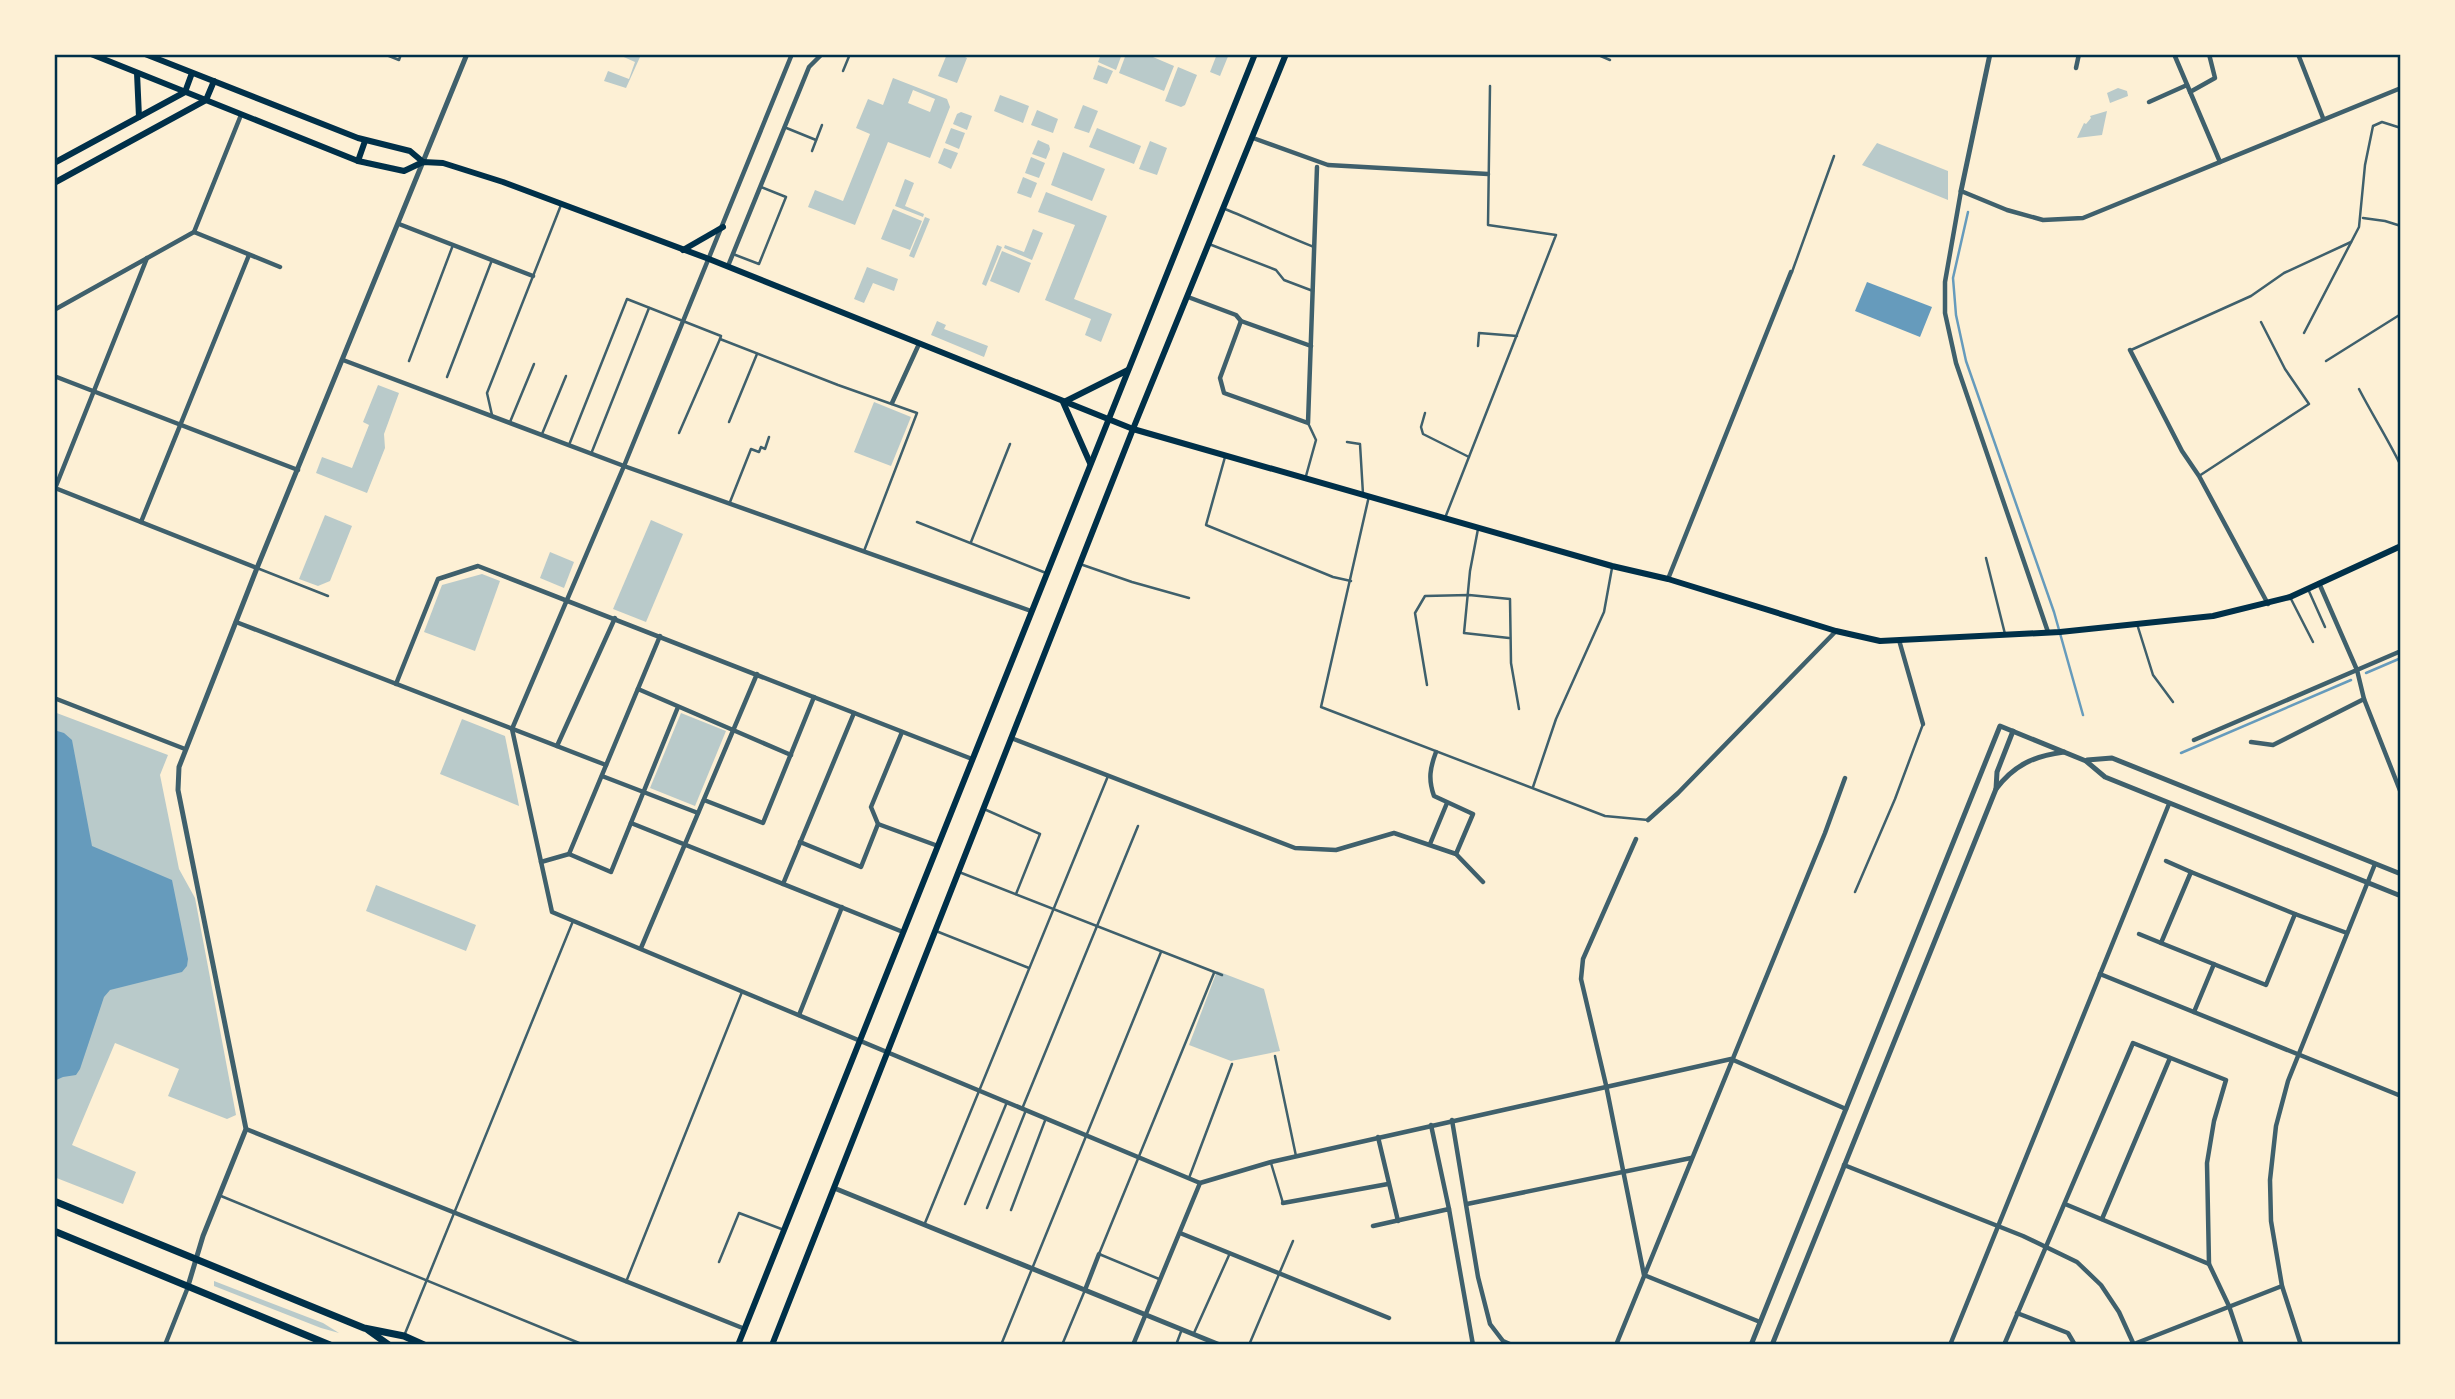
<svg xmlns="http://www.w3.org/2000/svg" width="2455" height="1399" viewBox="0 0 2455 1399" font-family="'Public Sans',sans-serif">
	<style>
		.green { fill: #b9caca; fill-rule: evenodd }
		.water { fill: #669bbc }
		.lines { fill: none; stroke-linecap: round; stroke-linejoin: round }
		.stream { stroke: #669bbc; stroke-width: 2.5 }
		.service { stroke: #3f606c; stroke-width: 2.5 }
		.minor { stroke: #3f606c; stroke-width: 4.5 }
		.tertiary { stroke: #3f606c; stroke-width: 5 }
		.secondary { stroke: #003049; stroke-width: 6 }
		.primary { stroke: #003049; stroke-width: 7 }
		.neatline { fill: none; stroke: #003049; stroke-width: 2.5 }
	</style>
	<rect width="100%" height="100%" fill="#fdf0d5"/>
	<g class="green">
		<path d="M617 54H638L640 57 626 88 604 81 608 71 629 79 635 62Z"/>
		<path d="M947 54H959L967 58 957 83 938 76Z"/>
		<path d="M1101 54H1122L1116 70 1098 62Z"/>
		<path d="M1126 54H1146L1174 66 1164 91 1119 73Z"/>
		<path d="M1217 54H1229L1220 76 1210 72Z"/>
		<path d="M1098 65 1113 71 1107 84 1093 79Z"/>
		<path d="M1178 67 1197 75 1185 105 1181 107 1165 101Z"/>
		<path d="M893 78 947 99 950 107 930 158 888 142 855 225 808 207 815 190 843 201 870 134 856 128 868 99 883 105ZM913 90 935 99 930 112 908 103Z"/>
		<path d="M2118 88 2127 91 2128 96 2110 103 2107 93Z"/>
		<path d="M1000 95 1029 106 1023 123 994 111Z"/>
		<path d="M1083 105 1098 111 1089 133 1074 128Z"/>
		<path d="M1037 110 1058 119 1053 133 1031 125Z"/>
		<path d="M2107 111 2102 135 2077 138 2084 123 2086 124 2091 118 2090 116Z"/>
		<path d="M961 112 972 116 967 130 953 124 957 114Z"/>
		<path d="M951 128 965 133 959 149 945 143Z"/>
		<path d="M1097 128 1141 146 1134 164 1089 147Z"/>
		<path d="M1038 140 1049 145 1050 149 1046 159 1032 154Z"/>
		<path d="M1150 141 1167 148 1157 175 1139 169Z"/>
		<path d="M1877 143 1948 171V200L1862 165Z"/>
		<path d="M944 148 958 153 951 169 938 163Z"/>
		<path d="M1063 152 1105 169 1092 201 1051 185Z"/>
		<path d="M1031 157 1045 163 1039 178 1025 173Z"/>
		<path d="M1023 177 1037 183 1031 198 1017 193Z"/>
		<path d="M905 179 914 183 905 206 924 214 923 217 895 206Z"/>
		<path d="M1046 192 1107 216 1074 299 1112 314 1101 342 1085 335 1091 319 1045 300 1075 225 1038 212Z"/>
		<path d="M893 209 922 221 910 250 881 239Z"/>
		<path d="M925 217 930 219 914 258 909 256Z"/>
		<path d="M1033 229 1043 233 1032 260 1004 248 1005 245 1024 252Z"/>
		<path d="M997 245 1002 247 986 286 982 284Z"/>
		<path d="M1002 251 1031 263 1019 293 990 281Z"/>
		<path d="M867 267 898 279 894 291 873 283 864 303 854 299Z"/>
		<path d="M937 321 946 325 944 329 988 346 984 357 931 335Z"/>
		<path d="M378 385 399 393 384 434 385 448 367 493 316 473 322 457 352 468 369 425 363 422Z"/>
		<path d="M874 402 911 417 891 466 854 452Z"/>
		<path d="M325 515 352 526 330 581 318 586 299 579Z"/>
		<path d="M651 520 683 534 646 622 613 609Z"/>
		<path d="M550 552 574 562 564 588 540 578Z"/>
		<path d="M482 574 500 581 475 651 424 632 442 585Z"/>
		<path d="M54 712 168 755 160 775 179 869 195 898 236 1115 227 1119 168 1096 179 1069 115 1043 72 1145 136 1172 123 1204 54 1177Z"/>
		<path d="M681 713 726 731 695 806 650 788Z"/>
		<path d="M462 719 505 736 519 806 440 774Z"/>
		<path d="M376 885 476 925 466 951 366 911Z"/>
		<path d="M1217 971 1264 989 1280 1051 1231 1061 1189 1045Z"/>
		<path d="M214 1281 323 1323 339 1333 321 1328 214 1286Z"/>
	</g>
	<g class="water">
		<path d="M1867 282 1932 307 1920 337 1855 311Z"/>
		<path d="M54 730 64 733 72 740 92 846 172 880 188 959 187 966 182 972 110 990 104 997 80 1069 76 1075 63 1077 54 1081Z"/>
	</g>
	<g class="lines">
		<g class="stream">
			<path d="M1968 212 1953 278 1956 315 1966 361 2054 612 2083 715"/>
			<path d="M2366 673 2401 658"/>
			<path d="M2181 753 2351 680"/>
		</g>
		<g class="service">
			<path d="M384 54 399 60 401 54"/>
			<path d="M1596 54 1610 60"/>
			<path d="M843 71 850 54"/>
			<path d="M784 127 816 140"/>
			<path d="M812 151 822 125"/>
			<path d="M1225 209C1255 221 1283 235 1314 247"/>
			<path d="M2363 218 2385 221 2401 226"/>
			<path d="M1209 244 1276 270 1284 280 1313 291"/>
			<path d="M733 254 759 264 786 197 761 187"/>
			<path d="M1792 272 1834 156"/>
			<path d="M2304 333 2359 227 2365 165 2373 126 2382 122 2401 128"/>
			<path d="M1478 346 1479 333 1517 336"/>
			<path d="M2131 350 2251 296 2284 273 2351 242"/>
			<path d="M409 361 453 245"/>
			<path d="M2326 361 2401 314"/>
			<path d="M447 377 492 260"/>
			<path d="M2359 389C2373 416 2388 439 2401 466"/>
			<path d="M1425 413 1421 427 1423 434 1469 457"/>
			<path d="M492 415 487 393 561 205"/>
			<path d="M510 422 534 364"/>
			<path d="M729 422 757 354"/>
			<path d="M679 433 720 339"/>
			<path d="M542 434 566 376"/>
			<path d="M1347 442 1360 444 1363 494"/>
			<path d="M569 445 627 299 721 336 720 339 838 385 917 413 864 551"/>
			<path d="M591 454 649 308"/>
			<path d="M1225 457 1206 525 1333 577 1351 581"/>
			<path d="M1306 476 1316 440 1308 423"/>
			<path d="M2199 476 2309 404 2285 369 2261 322"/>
			<path d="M1369 496 1321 707 1605 816 1648 820"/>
			<path d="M730 502 751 449 759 452 761 447 765 449 769 437"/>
			<path d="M1445 518 1556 235 1488 225 1490 86"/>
			<path d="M917 522 1046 573"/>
			<path d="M1478 529 1470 571 1464 633 1509 638"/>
			<path d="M971 542 1010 444"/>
			<path d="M1986 558 2005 634"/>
			<path d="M1080 564 1132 582 1189 598"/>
			<path d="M257 568 328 596"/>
			<path d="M2308 589 2325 627"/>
			<path d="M2290 597 2313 642"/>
			<path d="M2137 624 2153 675 2173 702"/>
			<path d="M1427 685 1415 613 1425 596 1469 595 1510 599 1511 663 1519 709"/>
			<path d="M1533 787 1556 719 1604 612 1612 568"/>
			<path d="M984 809 1040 834 1016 894"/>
			<path d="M959 872 1222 975"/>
			<path d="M1855 892 1895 799 1923 724"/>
			<path d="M936 931 1029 968"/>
			<path d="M1275 1056 1296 1156"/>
			<path d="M1022 1109 1138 826"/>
			<path d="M1271 1163 1283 1203"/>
			<path d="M1189 1178 1232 1064"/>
			<path d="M221 1196 584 1345"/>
			<path d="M965 1204 1007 1102"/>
			<path d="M987 1208 1026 1110"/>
			<path d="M1011 1210 1046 1118"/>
			<path d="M925 1223 1108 776"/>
			<path d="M719 1262 739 1213 784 1230"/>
			<path d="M1159 1279 1099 1254 1214 973"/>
			<path d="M626 1282 742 992"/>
			<path d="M1194 1333 1230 1253"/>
			<path d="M404 1336 573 921"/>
			<path d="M1001 1345 1161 952"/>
			<path d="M1062 1345 1085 1290"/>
			<path d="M1176 1345 1182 1329"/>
			<path d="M1249 1345 1293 1241"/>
		</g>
		<g class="minor">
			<path d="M792 54 624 466 512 729 552 912 1200 1183 1271 1162 1731 1059 1846 1109"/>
			<path d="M2174 54 2220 162"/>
			<path d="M2298 54 2323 118"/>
			<path d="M2076 68 2079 54"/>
			<path d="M2190 92 2215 78 2209 54"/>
			<path d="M2149 102 2187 85"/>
			<path d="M1253 138 1328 165 1488 174"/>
			<path d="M399 224 533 276"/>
			<path d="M194 232 280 267"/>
			<path d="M728 266 809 67 822 54"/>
			<path d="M1188 297 1236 315 1241 321 1311 346"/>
			<path d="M54 310 194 232 241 115"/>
			<path d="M1241 321 1220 378 1224 393 1308 423 1317 167"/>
			<path d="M2130 350 2182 451 2199 476 2268 604"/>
			<path d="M343 360 624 466 1031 611"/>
			<path d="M54 376 298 470"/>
			<path d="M892 403 919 344"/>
			<path d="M55 488 257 568"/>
			<path d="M54 491 147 258"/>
			<path d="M141 522 249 255"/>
			<path d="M1668 579 1791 272"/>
			<path d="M2319 583 2357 670 2364 699 2401 793"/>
			<path d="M236 622 606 765"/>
			<path d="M2048 632 1956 363 1945 313V282L1961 191 2007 210 2043 220 2083 218 2401 88"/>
			<path d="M1899 640 1923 724"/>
			<path d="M396 684 438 579 478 566 972 759"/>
			<path d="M638 689 791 755"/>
			<path d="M54 698 185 749"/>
			<path d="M1011 738 1295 848 1336 850 1394 833 1456 854 1483 882"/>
			<path d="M2194 740 2401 651"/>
			<path d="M2251 742 2273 745 2364 699"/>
			<path d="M557 746 615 618"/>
			<path d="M1436 752C1430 768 1428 779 1434 796L1473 814 1456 854"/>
			<path d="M602 776 698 813"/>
			<path d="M704 800 763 823 814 697"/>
			<path d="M1648 820 1678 793 1836 631"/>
			<path d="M631 823 903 932"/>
			<path d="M878 824 938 846"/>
			<path d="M1636 839 1583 959 1581 979 1606 1085 1644 1275 1760 1322"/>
			<path d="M800 842 861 867 878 824 871 807 902 732"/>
			<path d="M1430 844 1447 803"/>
			<path d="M569 854 660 636"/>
			<path d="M2166 861 2191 872"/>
			<path d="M541 862 569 854 611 872 678 707"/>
			<path d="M2191 872 2295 914 2266 985 2161 943Z"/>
			<path d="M783 884 854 713"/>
			<path d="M2295 914 2347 933"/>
			<path d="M2139 934 2161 943"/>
			<path d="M641 948 757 674"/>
			<path d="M2100 974 2401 1096"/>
			<path d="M2194 1012 2214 964"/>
			<path d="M799 1015 842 907"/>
			<path d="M1452 1120 1478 1277 1490 1324 1503 1341 1512 1345"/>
			<path d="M1431 1125 1449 1209"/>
			<path d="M246 1129 745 1329"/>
			<path d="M1378 1137 1398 1221"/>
			<path d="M1844 1165 2023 1236 2077 1262 2101 1285 2119 1312 2134 1345"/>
			<path d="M1283 1203 1388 1184"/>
			<path d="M1467 1204 1691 1158"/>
			<path d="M2065 1204 2209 1264"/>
			<path d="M2102 1219 2170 1058"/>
			<path d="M1373 1226 1449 1209 1473 1345"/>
			<path d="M1180 1233 1389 1318"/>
			<path d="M1085 1290 1099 1254"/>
			<path d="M2017 1313 2068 1333 2075 1345"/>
			<path d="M2134 1344 2282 1286"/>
			<path d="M165 1345 188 1287"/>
			<path d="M1133 1345 1200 1183"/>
			<path d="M1616 1345 1825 833 1845 778"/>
			<path d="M1950 1345 2169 804"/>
			<path d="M2004 1345 2133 1043 2226 1080 2214 1121 2207 1163 2209 1264 2229 1306 2242 1345"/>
			<path d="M2301 1345 2282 1286 2271 1221 2270 1180 2276 1126 2288 1081 2375 864"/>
		</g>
		<g class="tertiary">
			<path d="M1961 191 1990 54"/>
			<path d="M2087 760 2112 758 2401 874"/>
			<path d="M1996 789C2014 765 2034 756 2064 752"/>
			<path d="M834 1188 1220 1345"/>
			<path d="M188 1286 203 1236 246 1129 178 790 179 767 257 568 467 54"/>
			<path d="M1751 1345 2000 726 2086 761 2105 777 2401 896"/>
			<path d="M1772 1345 1996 789 1997 772 2013 731"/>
		</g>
		<g class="secondary">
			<path d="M91 54 358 161 404 171 423 162 443 163 503 182 709 259 1133 429 1612 566 1668 579 1836 631 1880 641 2060 632 2213 616 2290 597 2401 546"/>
			<path d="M145 54 358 138 410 151 423 162"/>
			<path d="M137 73 139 117"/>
			<path d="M358 161 365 141"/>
			<path d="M54 163 185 92 192 73"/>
			<path d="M54 183 206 100 214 81"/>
			<path d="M683 250 723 227"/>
			<path d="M1063 402 1090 463"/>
			<path d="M1064 402 1128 370"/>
			<path d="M738 1345 1255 54"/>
			<path d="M772 1345 1133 429 1286 54"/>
		</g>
		<g class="primary">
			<path d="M54 1201 364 1328 404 1336 424 1345"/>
			<path d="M54 1231 330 1345"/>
			<path d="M368 1330 389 1345"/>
		</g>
	</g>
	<rect width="2455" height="1399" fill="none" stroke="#fdf0d5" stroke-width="112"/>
	<rect x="56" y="56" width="2343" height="1287" class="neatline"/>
</svg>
